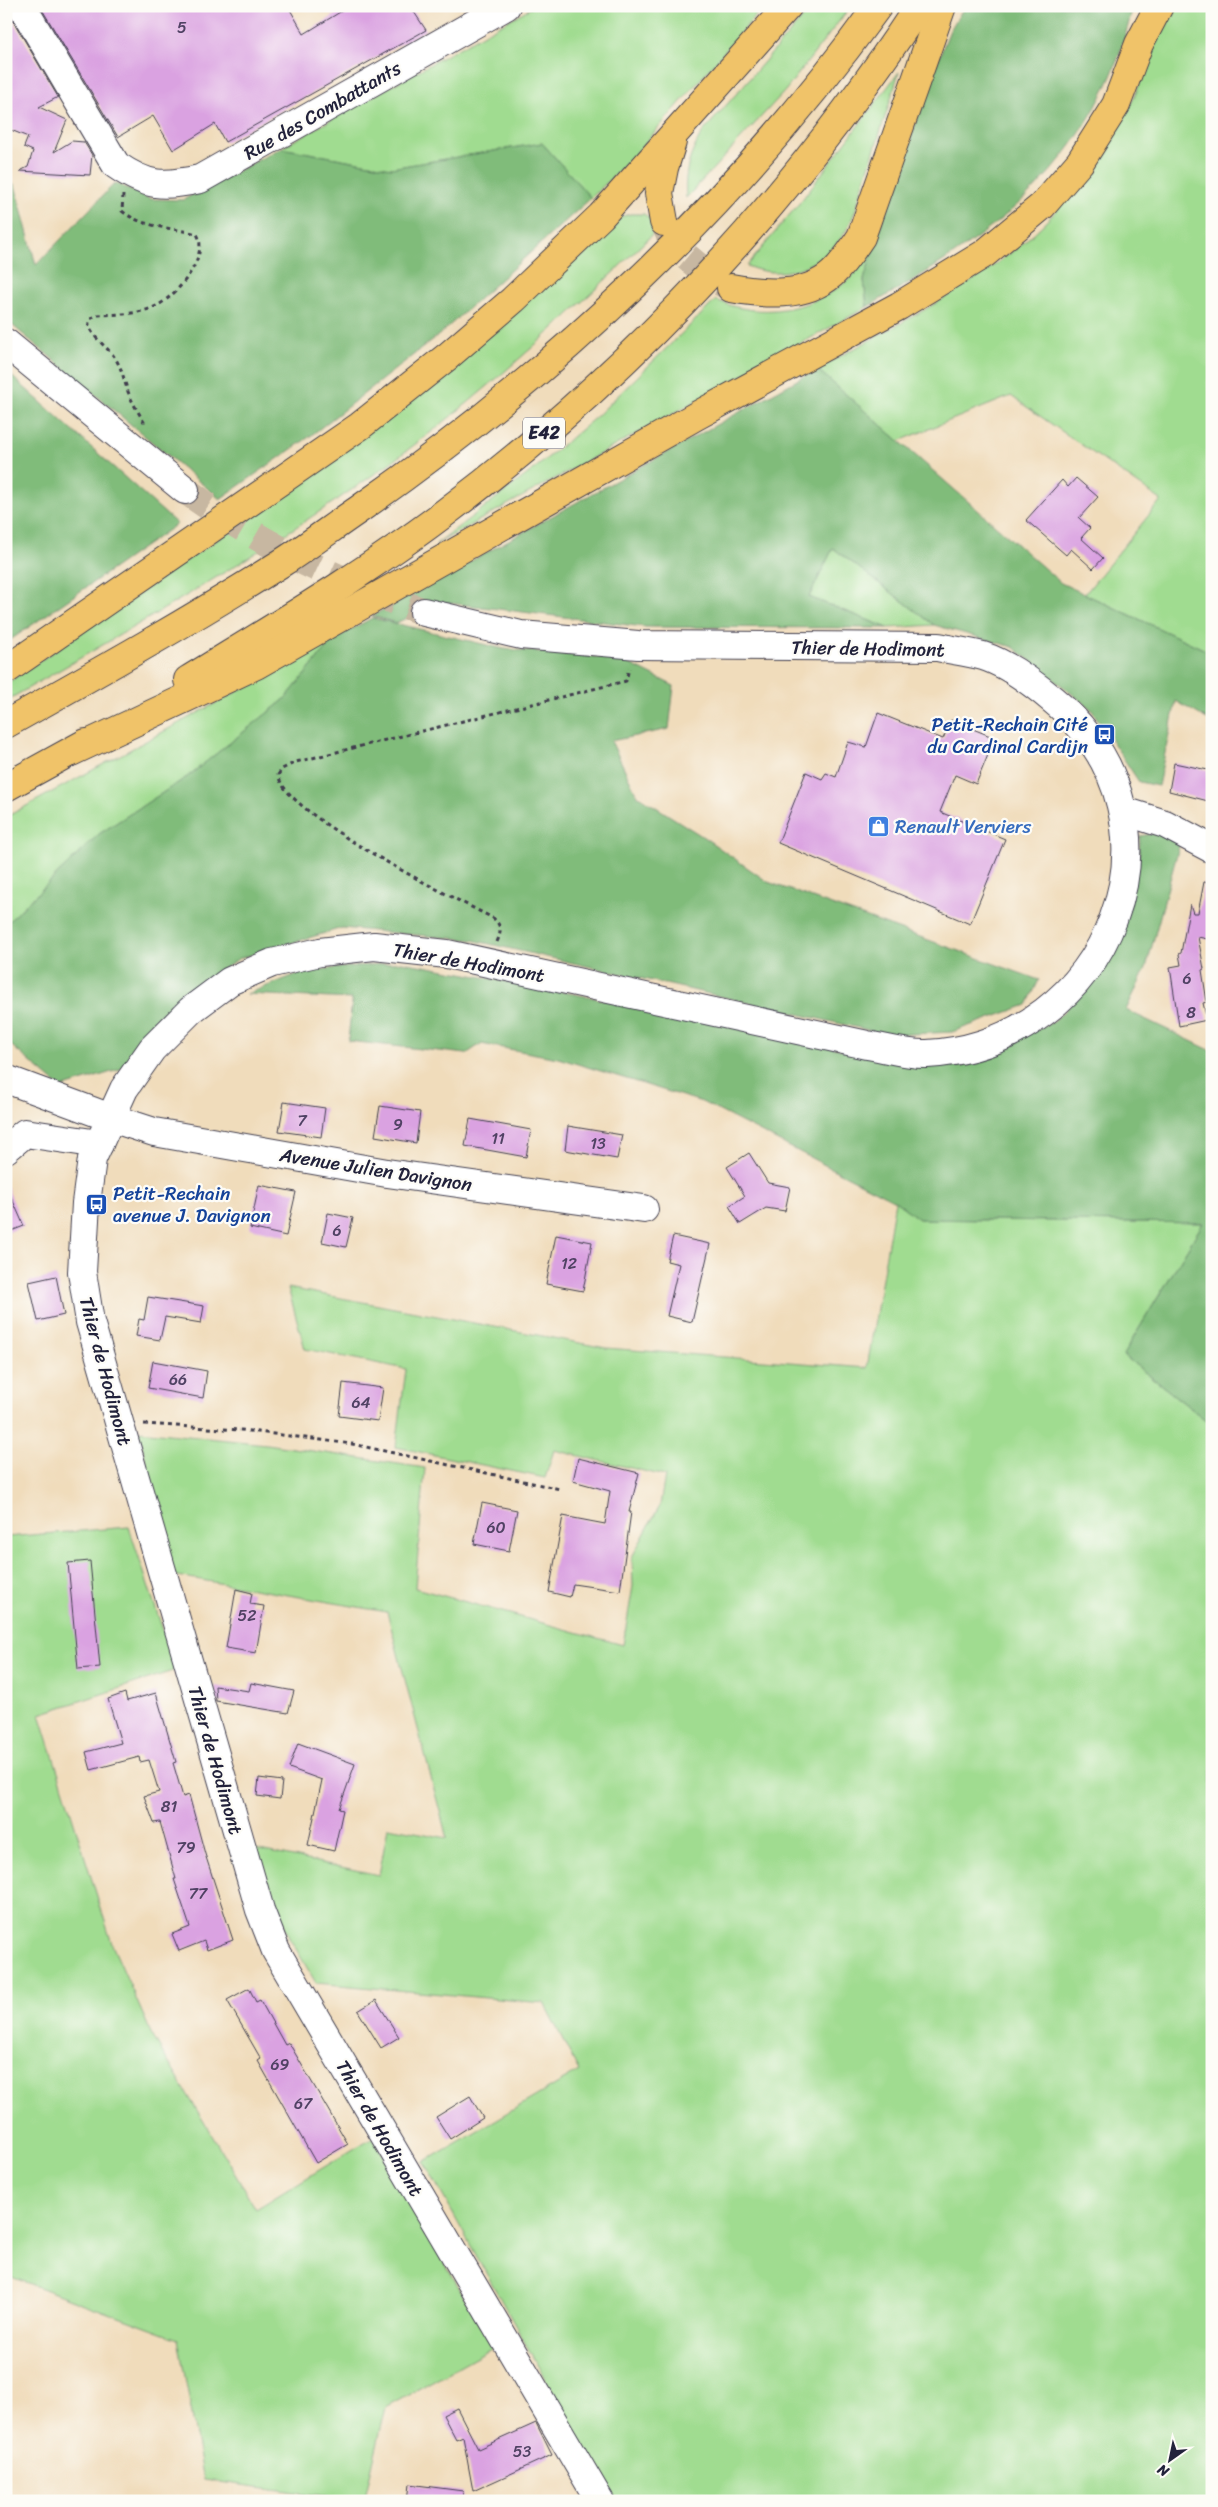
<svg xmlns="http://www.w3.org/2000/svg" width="1218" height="2507" viewBox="0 0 1218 2507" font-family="Sriracha,sans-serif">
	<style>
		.green { fill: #a0dc90; stroke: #617f66 }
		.forest { fill: #80bc7a; stroke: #516f5a }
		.building { fill: #daa2e1 }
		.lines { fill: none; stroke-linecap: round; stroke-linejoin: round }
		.minor-tunnel { stroke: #c7b7a1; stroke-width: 28; stroke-dasharray: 28 14; stroke-linecap: butt }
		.highway-tunnel { stroke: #c7b7a1; stroke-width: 28; stroke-dasharray: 28 14; stroke-linecap: butt }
		.minor-casing { stroke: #413e4e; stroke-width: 30 }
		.highway-casing { stroke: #413e4e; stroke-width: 30 }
		.path { stroke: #413e4e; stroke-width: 3; stroke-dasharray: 4 4; stroke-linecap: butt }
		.minor { stroke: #fff; stroke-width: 28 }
		.highway { stroke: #f0c369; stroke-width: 28 }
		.labels { text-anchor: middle; stroke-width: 4.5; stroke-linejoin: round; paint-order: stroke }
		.number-label { font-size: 16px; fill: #504264 }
		.shield { fill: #fdfcf7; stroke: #646373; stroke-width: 1 }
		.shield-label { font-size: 18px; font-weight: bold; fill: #22223b }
		.street-label { font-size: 19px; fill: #22223b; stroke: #fdfcf7 }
		.transit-label { font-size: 19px; fill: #164399; stroke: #fdfcf7; text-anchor: end }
		.shop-label { font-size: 19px; fill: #366cbe; stroke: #fdfcf7; text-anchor: start }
	</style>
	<rect width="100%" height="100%" fill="#fdfcf7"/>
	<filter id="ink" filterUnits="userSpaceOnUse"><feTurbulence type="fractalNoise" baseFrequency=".02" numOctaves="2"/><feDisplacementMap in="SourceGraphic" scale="10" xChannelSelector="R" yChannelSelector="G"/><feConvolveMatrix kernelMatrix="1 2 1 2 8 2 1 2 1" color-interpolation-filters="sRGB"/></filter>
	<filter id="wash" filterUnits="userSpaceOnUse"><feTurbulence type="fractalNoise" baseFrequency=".0096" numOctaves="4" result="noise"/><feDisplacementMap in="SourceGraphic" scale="20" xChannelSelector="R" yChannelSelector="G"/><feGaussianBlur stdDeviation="1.12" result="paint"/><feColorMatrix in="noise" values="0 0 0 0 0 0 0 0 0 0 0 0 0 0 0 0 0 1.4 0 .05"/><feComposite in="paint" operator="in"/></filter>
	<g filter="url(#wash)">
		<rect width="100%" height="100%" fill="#f0dcbb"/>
		<g class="green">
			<path d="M534 6H764L633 157 591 198 542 143 391 168 281 148Z"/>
			<path d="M813 6H851L785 91 686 198C684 170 689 157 702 133Z"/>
			<path d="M1168 6H1212V653L1085 594 1161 500 1011 396 899 441 817 369C885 331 958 296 1018 247 1062 211 1100 162 1127 112 1145 78 1153 41 1168 6Z"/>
			<path d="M899 72C888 109 876 145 864 182 859 196 856 212 849 225 830 263 786 283 747 266L801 201Z"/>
			<path d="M630 214H644L653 221 656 231C575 310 493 387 401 455 276 546 141 623 6 701V684L268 505 617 218Z"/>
			<path d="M878 233 864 280 867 307 436 544 533 470 597 416 716 300C724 303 733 307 741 308 786 318 843 298 867 257 871 250 874 241 878 233Z"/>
			<path d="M833 548 934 625 888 628 809 597Z"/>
			<path d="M334 639 285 699 187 777 99 834 6 924V817Z"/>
			<path d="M895 1201 919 1219 1203 1223 1123 1355 1212 1425V2501H616L591 2461 424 2162 579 2071 544 2003 316 1983 289 1937 255 1849 379 1875 388 1827 447 1838 387 1612 172 1575 139 1431 266 1444 425 1468 415 1588 623 1645 633 1586 632 1557 660 1505 665 1476 554 1450 545 1478 396 1447 406 1369 305 1349 288 1288 606 1348 867 1368Z"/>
			<path d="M129 1527 176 1670 40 1714 113 1947 152 2035 256 2209 373 2137 493 2347 386 2407 364 2501 204 2480 178 2339 6 2275V1537Z"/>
		</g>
		<g class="forest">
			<path d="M965 6H1133C1126 34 1118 63 1105 89 1052 196 967 250 867 307L864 280 878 233 934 70 950 30Z"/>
			<path d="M542 143 591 198 440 334 309 437 220 499 6 320V181L15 185 36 265 115 183 150 199 183 200 281 148 391 168Z"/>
			<path d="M817 369 1061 583 1212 653V722L1176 701 1158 786 1139 782 1091 709 1013 647 934 625 833 548 809 597 888 628 645 627 441 602 396 623 372 616Z"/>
			<path d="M6 371 177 524 6 643Z"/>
			<path d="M372 618 504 649 620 659 674 686 669 729 611 741 637 795 705 838 768 882 1039 980 1027 1005 952 1032 890 1035 472 940 342 928 238 959 155 1020 121 1069 61 1088 6 1041V924L99 834 187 777 285 699 334 639Z"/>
			<path d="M1162 832 1181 839 1146 968 1126 1010 1212 1051V1425L1123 1355 1203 1223 919 1219 895 1201 702 1102 558 1058 481 1044 466 1054 348 1041 352 999 247 994 305 971 402 962 590 997 920 1066 975 1060 1053 1022 1088 987 1118 941 1139 855 1140 836Z"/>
		</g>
		<g id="blocks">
			<g class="building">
				<path d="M6 6 9 14 58 97 39 107 67 120 54 152 72 141 84 142 92 155 90 175 20 171 28 167 33 151 24 147 28 137 6 128Z"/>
				<path d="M40 6H288L304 34 350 6H410L426 30 225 142 215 124 173 150 153 116 118 137Z"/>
				<path d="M1076 478 1098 497 1079 518 1090 528 1081 538 1103 558 1093 569 1071 549 1066 555 1026 520 1062 480 1068 487Z"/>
				<path d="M878 713 943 739 951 720 995 738 976 784 955 775 940 812 1005 839 970 924 778 843 806 772 822 779 826 773 836 777 848 742 866 747Z"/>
				<path d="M1174 763 1208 770 1207 784 1212 785V802L1169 791Z"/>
				<path d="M1204 882 1212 883V940L1198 937 1204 969 1202 970 1207 1002 1203 1003 1207 1020 1179 1026 1170 967 1181 965 1179 954 1181 953 1190 904 1193 913H1198Z"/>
				<path d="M284 1102 325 1108 321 1137 279 1131Z"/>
				<path d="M380 1106 420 1112 416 1143 375 1136Z"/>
				<path d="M470 1119 531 1130 526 1157 465 1146Z"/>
				<path d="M568 1126 622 1135 617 1159 565 1150Z"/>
				<path d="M749 1153 768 1183 790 1187 785 1211 766 1208 740 1224 729 1206 745 1196 727 1167Z"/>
				<path d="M6 1185 24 1226 6 1233Z"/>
				<path d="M259 1185 296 1192 286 1236 250 1228Z"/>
				<path d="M328 1213 353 1218 346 1247 322 1242Z"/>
				<path d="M556 1235 592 1242 583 1291 546 1284Z"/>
				<path d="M673 1236 710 1244 692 1322 667 1316 679 1264 667 1261Z"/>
				<path d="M56 1276 64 1315 38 1321 29 1282Z"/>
				<path d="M148 1297 204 1306 201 1323 165 1317 160 1340 136 1336 139 1319 144 1320Z"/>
				<path d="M153 1361 207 1371 203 1398 148 1388Z"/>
				<path d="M343 1383 383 1388 378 1421 339 1416Z"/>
				<path d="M578 1458 639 1473 629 1512H631L620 1591 573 1584 570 1597 549 1592 563 1516 605 1524 610 1491 573 1481Z"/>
				<path d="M482 1503 517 1510 509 1551 474 1544Z"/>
				<path d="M90 1561 100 1667 78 1669 68 1563Z"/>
				<path d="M236 1589 252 1593 250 1604 264 1606 256 1653 226 1648Z"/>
				<path d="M251 1683 294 1691 288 1713 216 1701 215 1686 249 1691Z"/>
				<path d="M125 1693 127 1701 156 1693 176 1762 173 1763 183 1797 189 1795 205 1854 233 1940 207 1950 204 1941 179 1951 172 1934 190 1927 174 1879H176L160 1822 154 1823 144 1796 159 1792 149 1760 140 1762 139 1757 91 1770 86 1752 121 1743 108 1699Z"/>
				<path d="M298 1743 355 1764 339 1809 343 1810 334 1851 308 1845 322 1780 289 1768Z"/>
				<path d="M259 1778 282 1781 280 1799 257 1796Z"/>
				<path d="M249 1988 256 2002 260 2000 285 2045 289 2043 348 2144 316 2163 258 2061 261 2059 227 2000Z"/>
				<path d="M376 2000 399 2037 381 2048 358 2011Z"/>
				<path d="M470 2096 483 2118 450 2139 436 2117Z"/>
				<path d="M457 2408 478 2449 536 2423 552 2455 473 2491 463 2437 456 2440 443 2415Z"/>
				<path d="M409 2484 463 2491 462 2501H407Z"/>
			</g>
		</g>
	</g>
	<g filter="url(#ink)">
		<use href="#blocks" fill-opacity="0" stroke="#413e4e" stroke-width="1"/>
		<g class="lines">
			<path class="minor-tunnel" d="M185 490C261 545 336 580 424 612"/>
			<path class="highway-tunnel" d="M664 223 676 248 711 277 728 286"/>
			<defs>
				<g id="minor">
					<path d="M22 6 116 165C148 187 163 187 200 179L506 6"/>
					<path d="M6 343 185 490"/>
					<path d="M424 612 521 635 638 645 938 647C952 650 968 652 983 656 1008 664 1033 683 1053 700 1200 821 1109 1045 927 1054 908 1055 886 1048 867 1045L447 954 374 946 320 952 272 963 230 981 191 1010 152 1049 124 1089 92 1159 86 1203 82 1272 90 1322 260 1910 276 1951 600 2501"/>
					<path d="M1124 811 1165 824 1212 849"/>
					<path d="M6 1079 111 1118 154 1132 387 1173 644 1209"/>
					<path d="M6 1149 25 1133 99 1144"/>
				</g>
				<g id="highway">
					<path d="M664 222 659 193 664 168 672 142"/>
					<path d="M731 288C764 294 805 298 832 274 844 263 852 250 861 237L942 6"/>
					<path d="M6 670 360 426 448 356 513 300 601 216 788 6"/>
					<path d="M188 680C274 627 361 576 442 515 630 374 790 202 919 6"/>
					<path d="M6 724C99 672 193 619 283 562 308 546 333 527 358 510 556 372 736 203 878 6"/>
					<path d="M71 752 256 665 696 416 899 306 984 254 1042 206 1080 162 1116 105 1139 44 1159 6"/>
					<path d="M6 787 86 743"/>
				</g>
			</defs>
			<use href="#minor" class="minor-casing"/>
			<use href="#highway" class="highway-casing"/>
			<g class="path">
				<path d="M123 195 122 211C143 228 171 227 197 234 210 256 176 297 156 306 138 315 117 314 98 315 93 317 88 319 89 325 91 337 109 348 115 358 123 370 124 382 129 394 133 404 139 413 144 422L143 425"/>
				<path d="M497 942C502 931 501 925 493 918 452 897 286 816 278 775L282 769 296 762 626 681 629 668"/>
				<path d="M144 1424 241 1430 352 1444 560 1489"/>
			</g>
			<use href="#minor" class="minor"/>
			<use href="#highway" class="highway"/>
		</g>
	</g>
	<defs>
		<symbol id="bus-square" viewBox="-11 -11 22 22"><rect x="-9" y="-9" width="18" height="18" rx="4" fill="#1a4fb4" stroke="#fdfcf7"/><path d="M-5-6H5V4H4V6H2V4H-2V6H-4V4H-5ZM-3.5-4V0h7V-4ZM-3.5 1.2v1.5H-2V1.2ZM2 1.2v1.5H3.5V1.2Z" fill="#fff"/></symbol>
		<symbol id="shop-square" viewBox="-11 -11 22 22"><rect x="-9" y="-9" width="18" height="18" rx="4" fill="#3f7fe0" stroke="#fdfcf7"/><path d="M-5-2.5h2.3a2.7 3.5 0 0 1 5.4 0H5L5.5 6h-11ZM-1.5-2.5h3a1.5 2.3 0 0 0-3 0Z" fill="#fff"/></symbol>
	</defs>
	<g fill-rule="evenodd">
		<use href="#bus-square" x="1092" y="722" width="25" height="25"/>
		<use href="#shop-square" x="866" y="814" width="25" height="25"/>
		<use href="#bus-square" x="84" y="1192" width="25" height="25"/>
	</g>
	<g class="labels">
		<g class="number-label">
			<text x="182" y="33">5</text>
			<text x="1187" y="984">6</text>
			<text x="1191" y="1018">8</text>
			<text x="302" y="1126">7</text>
			<text x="398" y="1130">9</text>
			<text x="498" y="1144">11</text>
			<text x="598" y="1149">13</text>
			<text x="337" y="1236">6</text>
			<text x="569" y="1269">12</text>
			<text x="178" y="1385">66</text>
			<text x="361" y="1408">64</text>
			<text x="496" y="1533">60</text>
			<text x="247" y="1621">52</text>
			<text x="169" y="1812">81</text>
			<text x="186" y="1853">79</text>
			<text x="198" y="1899">77</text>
			<text x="280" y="2070">69</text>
			<text x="303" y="2109">67</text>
			<text x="522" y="2457">53</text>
		</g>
		<rect class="shield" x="523" y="417.5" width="42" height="31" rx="4"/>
		<g class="shield-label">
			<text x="544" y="439">E42</text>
		</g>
		<g class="street-label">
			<text transform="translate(322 110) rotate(-30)" y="7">Rue des Combattants</text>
			<text transform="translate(868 648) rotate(1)" y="7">Thier de Hodimont</text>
			<text transform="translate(469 962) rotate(10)" y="7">Thier de Hodimont</text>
			<text transform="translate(376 1169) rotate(9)" y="7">Avenue Julien Davignon</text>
			<text transform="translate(106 1371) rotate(75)" y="7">Thier de Hodimont</text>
			<text transform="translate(216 1760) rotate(74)" y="7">Thier de Hodimont</text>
			<text transform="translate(380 2128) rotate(60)" y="7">Thier de Hodimont</text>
		</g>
		<g class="transit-label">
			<text x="1088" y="731">Petit-Rechain Cité<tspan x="1088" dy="22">du Cardinal Cardijn</tspan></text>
			<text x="113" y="1200" text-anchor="start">Petit-Rechain<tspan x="113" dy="22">avenue J. Davignon</tspan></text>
		</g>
		<g class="shop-label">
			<text x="895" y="833">Renault Verviers</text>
		</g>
	</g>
	<rect width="1218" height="2507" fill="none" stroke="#fdfcf7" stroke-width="25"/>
	<g transform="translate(1170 2460) rotate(213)" stroke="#fdfcf7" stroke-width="4" paint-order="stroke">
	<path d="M0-4L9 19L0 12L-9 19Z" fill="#22223b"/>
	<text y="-8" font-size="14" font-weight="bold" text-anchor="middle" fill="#22223b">N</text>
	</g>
</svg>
